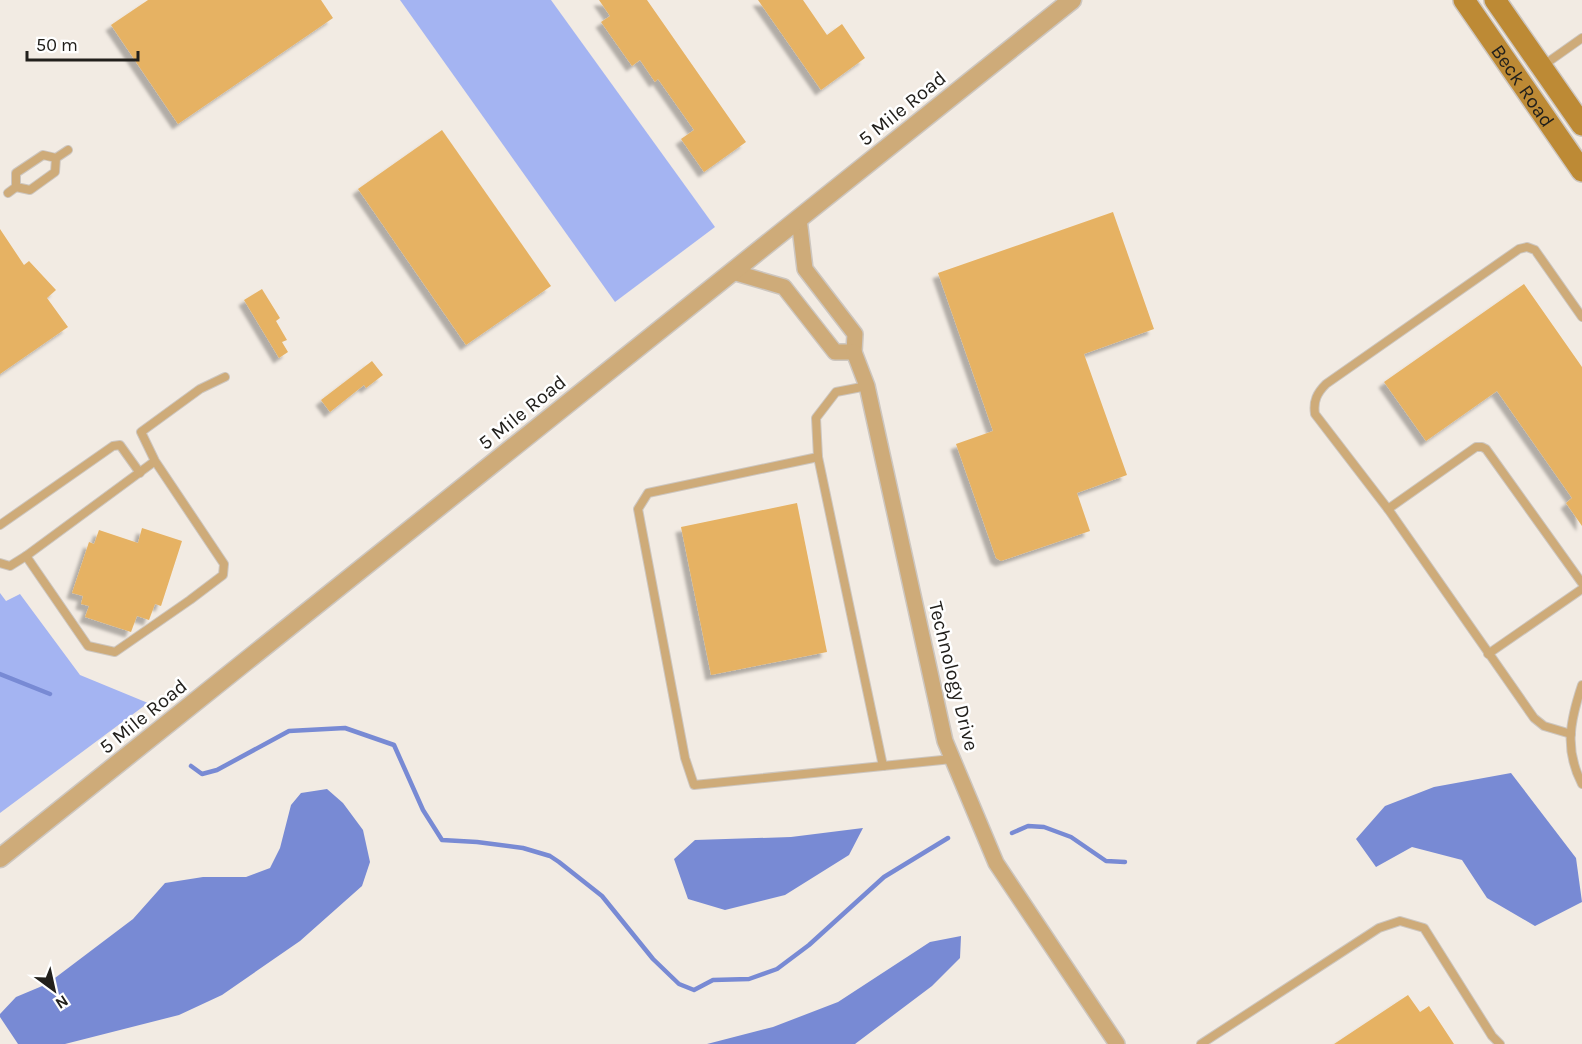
<svg xmlns="http://www.w3.org/2000/svg" width="1582" height="1044" viewBox="0 0 1582 1044" font-family="Karla,sans-serif">
	<style>
		.forest { fill: #a4b4f2 }
		.water { fill: #788ad4 }
		.lines { fill: none; stroke-linecap: round; stroke-linejoin: round }
		.stream { stroke: #788ad4; stroke-width: 4.5 }
		.building { fill: #e6b264; filter: url(#shadow) }
		.service-casing { stroke: #cdc6bf; stroke-width: 10 }
		.minor-casing { stroke: #cdc6bf; stroke-width: 18 }
		.tertiary-casing { stroke: #cdc6bf; stroke-width: 21 }
		.secondary-casing { stroke: #cdc6bf; stroke-width: 24 }
		.service { stroke: #ceab79; stroke-width: 8 }
		.minor { stroke: #ceab79; stroke-width: 15 }
		.tertiary { stroke: #ceab79; stroke-width: 18 }
		.secondary { stroke: #bd8a35; stroke-width: 21 }
		.labels { text-anchor: middle; stroke-width: 5; stroke-linejoin: round; paint-order: stroke }
		.street-label { font-size: 20px; fill: #22201c; stroke: #fff }
	</style>
	<defs>
		<filter id="shadow"><feDropShadow dx="-5.5" dy="5.5" stdDeviation="1.5" flood-color="#0004"/></filter>
	</defs>
	<rect width="100%" height="100%" fill="#f2ebe3"/>
	<g class="forest">
		<path d="M400 0H551L715 227 615 302Z"/>
		<path d="M0 593 6 601 20 594 80 675 148 703 0 813Z"/>
	</g>
	<g class="water">
		<path d="M1511 773 1576 858 1582 902 1535 926 1487 898 1462 860 1412 847 1376 867 1356 839 1385 806 1434 787Z"/>
		<path d="M327 789 343 803 363 830 370 862 362 886 300 941 222 995 179 1015 65 1044H18L0 1017V1014L16 997 47 984 133 919 165 883 203 877H246L270 868 280 848 291 805 301 793Z"/>
		<path d="M863 828 849 855 785 895 725 910 688 899 674 859 695 840 791 837Z"/>
		<path d="M961 936 960 958 932 986 855 1044H707L773 1027 838 1002 930 942Z"/>
	</g>
	<g class="lines">
		<g class="stream">
			<path d="M0 674 50 694"/>
			<path d="M191 766 202 774 217 770 289 731 345 728 394 745 423 810 442 840 477 842 523 848 550 856 559 862 602 896 653 959 679 984 694 990 713 980 749 979 777 969 809 945 884 877 948 838"/>
			<path d="M1012 833 1028 826 1044 827 1071 837 1106 861 1125 862"/>
		</g>
	</g>
	<g class="building">
		<path d="M148 0H321L333 18 178 124 111 25Z"/>
		<path d="M599 0H647L746 142 704 172 681 139 694 130 658 79 655 82 640 60 632 66 601 22 610 16Z"/>
		<path d="M758 0H803L827 35 842 24 865 58 821 90Z"/>
		<path d="M442 130 551 286 466 345 358 189Z"/>
		<path d="M1113 212 1154 329 1084 354 1127 475 1077 493 1090 531 1001 561 996 558 956 444 993 431 938 273Z"/>
		<path d="M0 229 24 265 29 261 56 290 47 298 68 327 0 374Z"/>
		<path d="M1524 284 1582 367V526L1566 503 1572 498 1497 391 1426 441 1384 382Z"/>
		<path d="M262 289 280 318 276 321 287 340 282 342 288 352 279 358 244 300Z"/>
		<path d="M372 361 383 375 366 388 364 385 330 412 321 400Z"/>
		<path d="M797 503 827 652 711 675 681 527Z"/>
		<path d="M142 528 182 541 161 606 155 604 149 620 137 616 131 632 85 617 89 606 81 604 83 596 72 593 89 542 94 544 99 530 138 543Z"/>
		<path d="M1408 995 1420 1012 1429 1006 1454 1044H1334Z"/>
	</g>
	<g class="lines">
		<defs>
			<g id="service">
				<path d="M1541 67 1582 38"/>
				<path d="M56 158 55 172 30 190 16 187V173L43 155 56 158 68 150"/>
				<path d="M8 193 16 187"/>
				<path d="M1582 317 1535 250 1527 247 1519 249 1326 384C1317 393 1313 401 1315 414L1388 509 1476 447H1482L1486 449 1582 583"/>
				<path d="M867 386 836 392 816 418 818 457 648 493 638 509 685 758 694 785 952 759"/>
				<path d="M818 457 883 766"/>
				<path d="M155 461 26 556 88 646 115 652 190 600 223 575 224 564 155 461 141 432 200 389 225 377"/>
				<path d="M1388 509 1534 718 1544 726 1571 734"/>
				<path d="M0 525 113 446 120 445 140 473"/>
				<path d="M0 563 10 566 26 556"/>
				<path d="M1488 654 1582 589"/>
				<path d="M1582 685C1570 721 1564 749 1582 784"/>
				<path d="M1201 1044 1379 928 1400 921 1424 928 1492 1036 1500 1044"/>
			</g>
			<g id="minor">
				<path d="M733 272 784 287 835 352H854L855 334 805 269 799 219"/>
				<path d="M854 352 867 386 945 741 996 863 1117 1044"/>
			</g>
			<path id="tertiary" d="M0 858 1072 0"/>
			<g id="secondary">
				<path id="s1" d="M1464 0 1582 171"/>
				<path d="M1495 0 1582 125"/>
			</g>
		</defs>
		<use href="#service" class="service-casing"/>
		<use href="#minor" class="minor-casing"/>
		<use href="#tertiary" class="tertiary-casing"/>
		<use href="#secondary" class="secondary-casing"/>
		<use href="#service" class="service"/>
		<use href="#minor" class="minor"/>
		<use href="#tertiary" class="tertiary"/>
		<use href="#secondary" class="secondary"/>
	</g>
	<g class="labels">
		<g class="street-label">
			<text dy="7" stroke="none"><textPath href="#s1" startOffset="104">Beck Road</textPath></text>
			<text transform="translate(902 108) rotate(-39)" y="7">5 Mile Road</text>
			<text transform="translate(522 412) rotate(-39)" y="7">5 Mile Road</text>
			<text transform="translate(954 676) rotate(76)" y="7">Technology Drive</text>
			<text transform="translate(143 716) rotate(-39)" y="7">5 Mile Road</text>
		</g>
	</g>
	<g transform="translate(54 990) rotate(147)" stroke="#ffffff" stroke-width="4.5" paint-order="stroke">
	<path d="M0-4.5L10 22L0 15L-10 22Z" fill="#22201c"/>
	<text y="-9" font-size="16" font-weight="bold" text-anchor="middle" fill="#22201c">N</text>
	</g>
	<path d="M27 51v9h111v-9" fill="none" stroke="#22201c" stroke-width="3"/>
	<text x="36" y="51" font-size="18" fill="#22201c" stroke="#ffffff" stroke-width="4.5" paint-order="stroke">50 m</text>
</svg>
